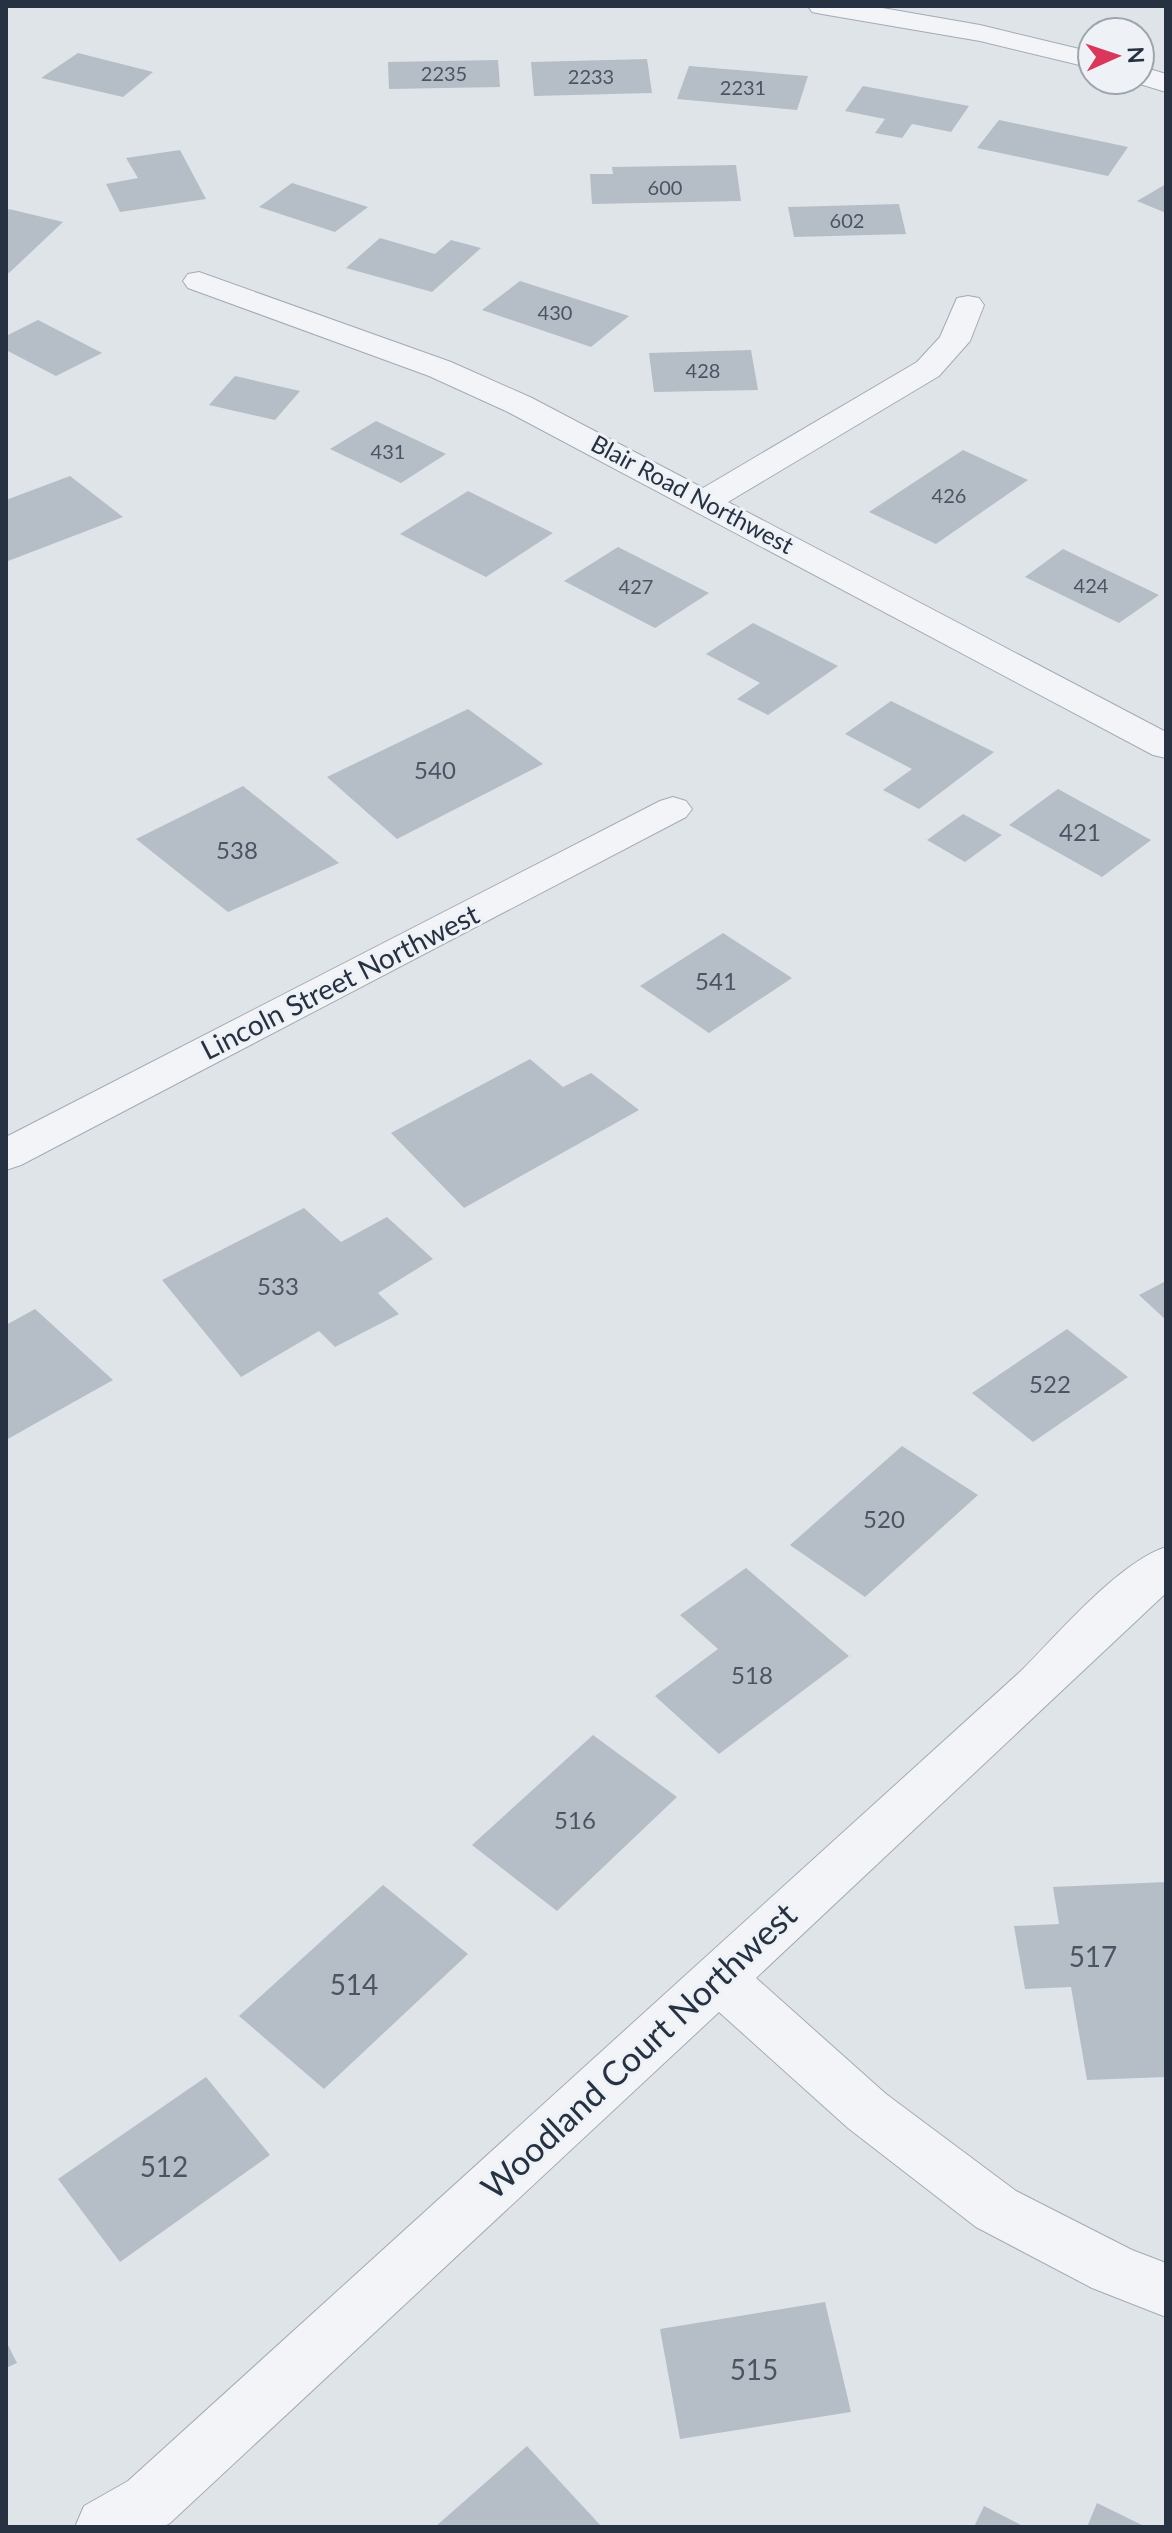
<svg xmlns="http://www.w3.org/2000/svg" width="1172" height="2533" viewBox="0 0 1172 2533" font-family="Lato,sans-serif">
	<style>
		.building { fill: #b5bdc7 }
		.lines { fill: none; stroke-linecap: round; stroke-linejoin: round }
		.minor-casing { stroke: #a4abb4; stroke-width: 2 }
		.minor { fill: #f2f4f7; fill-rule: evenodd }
		.labels { text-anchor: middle; stroke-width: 6; stroke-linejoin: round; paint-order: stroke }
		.far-number-label { font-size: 20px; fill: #4a5563 }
		.far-street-label { font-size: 24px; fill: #263242; stroke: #eef2f7 }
		.number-label { font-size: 24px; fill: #4a5563 }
		.street-label { font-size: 28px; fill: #263242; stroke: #eef2f7 }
		.near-number-label { font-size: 28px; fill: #4a5563 }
		.near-street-label { font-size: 34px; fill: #263242; stroke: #eef2f7 }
	</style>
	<rect width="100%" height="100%" fill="#dfe4e9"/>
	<g class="building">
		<path d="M78 53 153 72 123 97 41 78Z"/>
		<path d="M647 59 652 93 534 96 531 62Z"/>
		<path d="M498 60 500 87 389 89 388 62Z"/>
		<path d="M689 66 808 76 797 110 677 99Z"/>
		<path d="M863 86 969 106 951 132 912 124 902 138 875 133 885 119 845 111Z"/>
		<path d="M999 120 1128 147 1108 176 977 148Z"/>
		<path d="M180 150 206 199 120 212 106 184 138 178 126 158Z"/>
		<path d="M736 165 741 201 592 204 590 174H613L612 167Z"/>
		<path d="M292 183 368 207 335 232 259 207Z"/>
		<path d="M1166 184V213L1137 201Z"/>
		<path d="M899 204 906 234 794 237 788 207Z"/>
		<path d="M9 209 63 222 9 273 6 272V212Z"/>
		<path d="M380 238 435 254 451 240 481 248 432 292 346 268Z"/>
		<path d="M520 281 629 316 591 347 482 310Z"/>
		<path d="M38 320 102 353 56 376 6 350V336Z"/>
		<path d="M751 350 758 390 654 392 649 353Z"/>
		<path d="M235 376 300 391 275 420 209 405Z"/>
		<path d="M376 421 446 454 401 483 330 449Z"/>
		<path d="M963 450 1028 480 936 544 869 512Z"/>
		<path d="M70 476 123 517 8 561 6 500Z"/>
		<path d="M468 491 553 533 486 577 400 534Z"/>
		<path d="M618 547 709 593 655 628 564 581Z"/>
		<path d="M1063 549 1159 595 1119 623 1025 577Z"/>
		<path d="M753 623 838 666 768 715 737 699 760 683 706 654Z"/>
		<path d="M891 701 994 752 919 809 883 790 912 769 845 734Z"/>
		<path d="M468 709 543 764 397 839 327 777Z"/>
		<path d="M243 786 339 863 228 912 136 839Z"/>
		<path d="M1058 789 1151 840 1102 877 1009 825Z"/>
		<path d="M963 814 1002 835 965 862 927 840Z"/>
		<path d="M723 933 792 978 709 1033 640 986Z"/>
		<path d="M530 1059 563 1087 591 1073 639 1110 464 1208 391 1133Z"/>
		<path d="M304 1208 341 1242 387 1217 433 1259 378 1293 399 1314 335 1347 319 1331 241 1377 162 1280Z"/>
		<path d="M1166 1281V1320L1139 1295Z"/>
		<path d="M35 1309 113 1380 6 1440V1325Z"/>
		<path d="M1067 1329 1128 1377 1033 1442 972 1393Z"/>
		<path d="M902 1446 978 1495 865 1597 790 1545Z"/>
		<path d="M746 1568 849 1656 719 1754 655 1696 718 1649 680 1615Z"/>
		<path d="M593 1735 677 1797 557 1911 472 1845Z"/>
		<path d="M1166 1882V2077L1087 2080 1071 1987 1025 1989 1014 1926 1059 1924 1053 1887Z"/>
		<path d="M383 1885 468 1954 324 2089 239 2016Z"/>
		<path d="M206 2077 270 2155 120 2262 58 2179Z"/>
		<path d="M825 2302 851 2412 680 2439 660 2329Z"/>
		<path d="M6 2341 17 2363 6 2368Z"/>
		<path d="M527 2446 602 2527H435Z"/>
		<path d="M1097 2503 1146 2527H1087Z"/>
		<path d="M984 2506 1025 2527H974Z"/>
	</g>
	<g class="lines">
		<defs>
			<g id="minor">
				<path d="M808 6H871L980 25 1092 52V68L980 41 822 14 812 12Z"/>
				<path d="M1140 66 1166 74V92L1130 81 1140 80Z"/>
				<path d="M199 272 451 362 532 398 703 488 917 362 940 337 957 298 968 296 979 298 984 305 970 341 939 376 728 502 1166 732V758L1153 755 508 412 429 376 188 288 183 281 188 274Z"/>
				<path d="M673 797 686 801 692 809 686 817 21 1165 6 1170V1137L660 801Z"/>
				<path d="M1166 1547V1593L756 1978 886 2094 1016 2191 1132 2250 1166 2263V2317L1092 2288 976 2227 848 2128 719 2012 170 2523 163 2527H75L84 2506 128 2481 1022 1670C1059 1633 1118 1563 1166 1547Z"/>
			</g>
		</defs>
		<use href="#minor" class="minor-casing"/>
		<use href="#minor" class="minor"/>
	</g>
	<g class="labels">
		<g class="far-number-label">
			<text x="444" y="81">2235</text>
			<text x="591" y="84">2233</text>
			<text x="743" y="95">2231</text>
			<text x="665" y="195">600</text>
			<text x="847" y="228">602</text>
			<text x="555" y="320">430</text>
			<text x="703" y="378">428</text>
			<text x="388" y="459">431</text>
			<text x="949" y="503">426</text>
			<text x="1091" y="593">424</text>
			<text x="636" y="594">427</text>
		</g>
		<g class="far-street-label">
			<text transform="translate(692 495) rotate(28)" y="8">Blair Road Northwest</text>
		</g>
		<g class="number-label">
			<text x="435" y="779">540</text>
			<text x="1080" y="841">421</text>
			<text x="237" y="859">538</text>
			<text x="716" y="990">541</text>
			<text x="278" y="1295">533</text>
			<text x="1050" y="1393">522</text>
			<text x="884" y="1528">520</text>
			<text x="752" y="1684">518</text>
			<text x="575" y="1829">516</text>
		</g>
		<g class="street-label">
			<text transform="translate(340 982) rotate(-27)" y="10">Lincoln Street Northwest</text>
		</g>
		<g class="near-number-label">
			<text x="1093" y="1967">517</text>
			<text x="354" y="1995">514</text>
			<text x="164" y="2177">512</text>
			<text x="754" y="2380">515</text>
		</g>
		<g class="near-street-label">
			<text transform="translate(639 2051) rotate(-43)" y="12">Woodland Court Northwest</text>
		</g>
	</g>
	<rect width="1172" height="2533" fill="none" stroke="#263242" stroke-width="16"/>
	<g transform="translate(1116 56) rotate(87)"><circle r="38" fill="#eef2f7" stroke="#9ea5af" stroke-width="2"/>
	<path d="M0-6L14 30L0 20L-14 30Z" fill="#db375b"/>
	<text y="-12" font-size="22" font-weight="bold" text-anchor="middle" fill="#263242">N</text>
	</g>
</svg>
